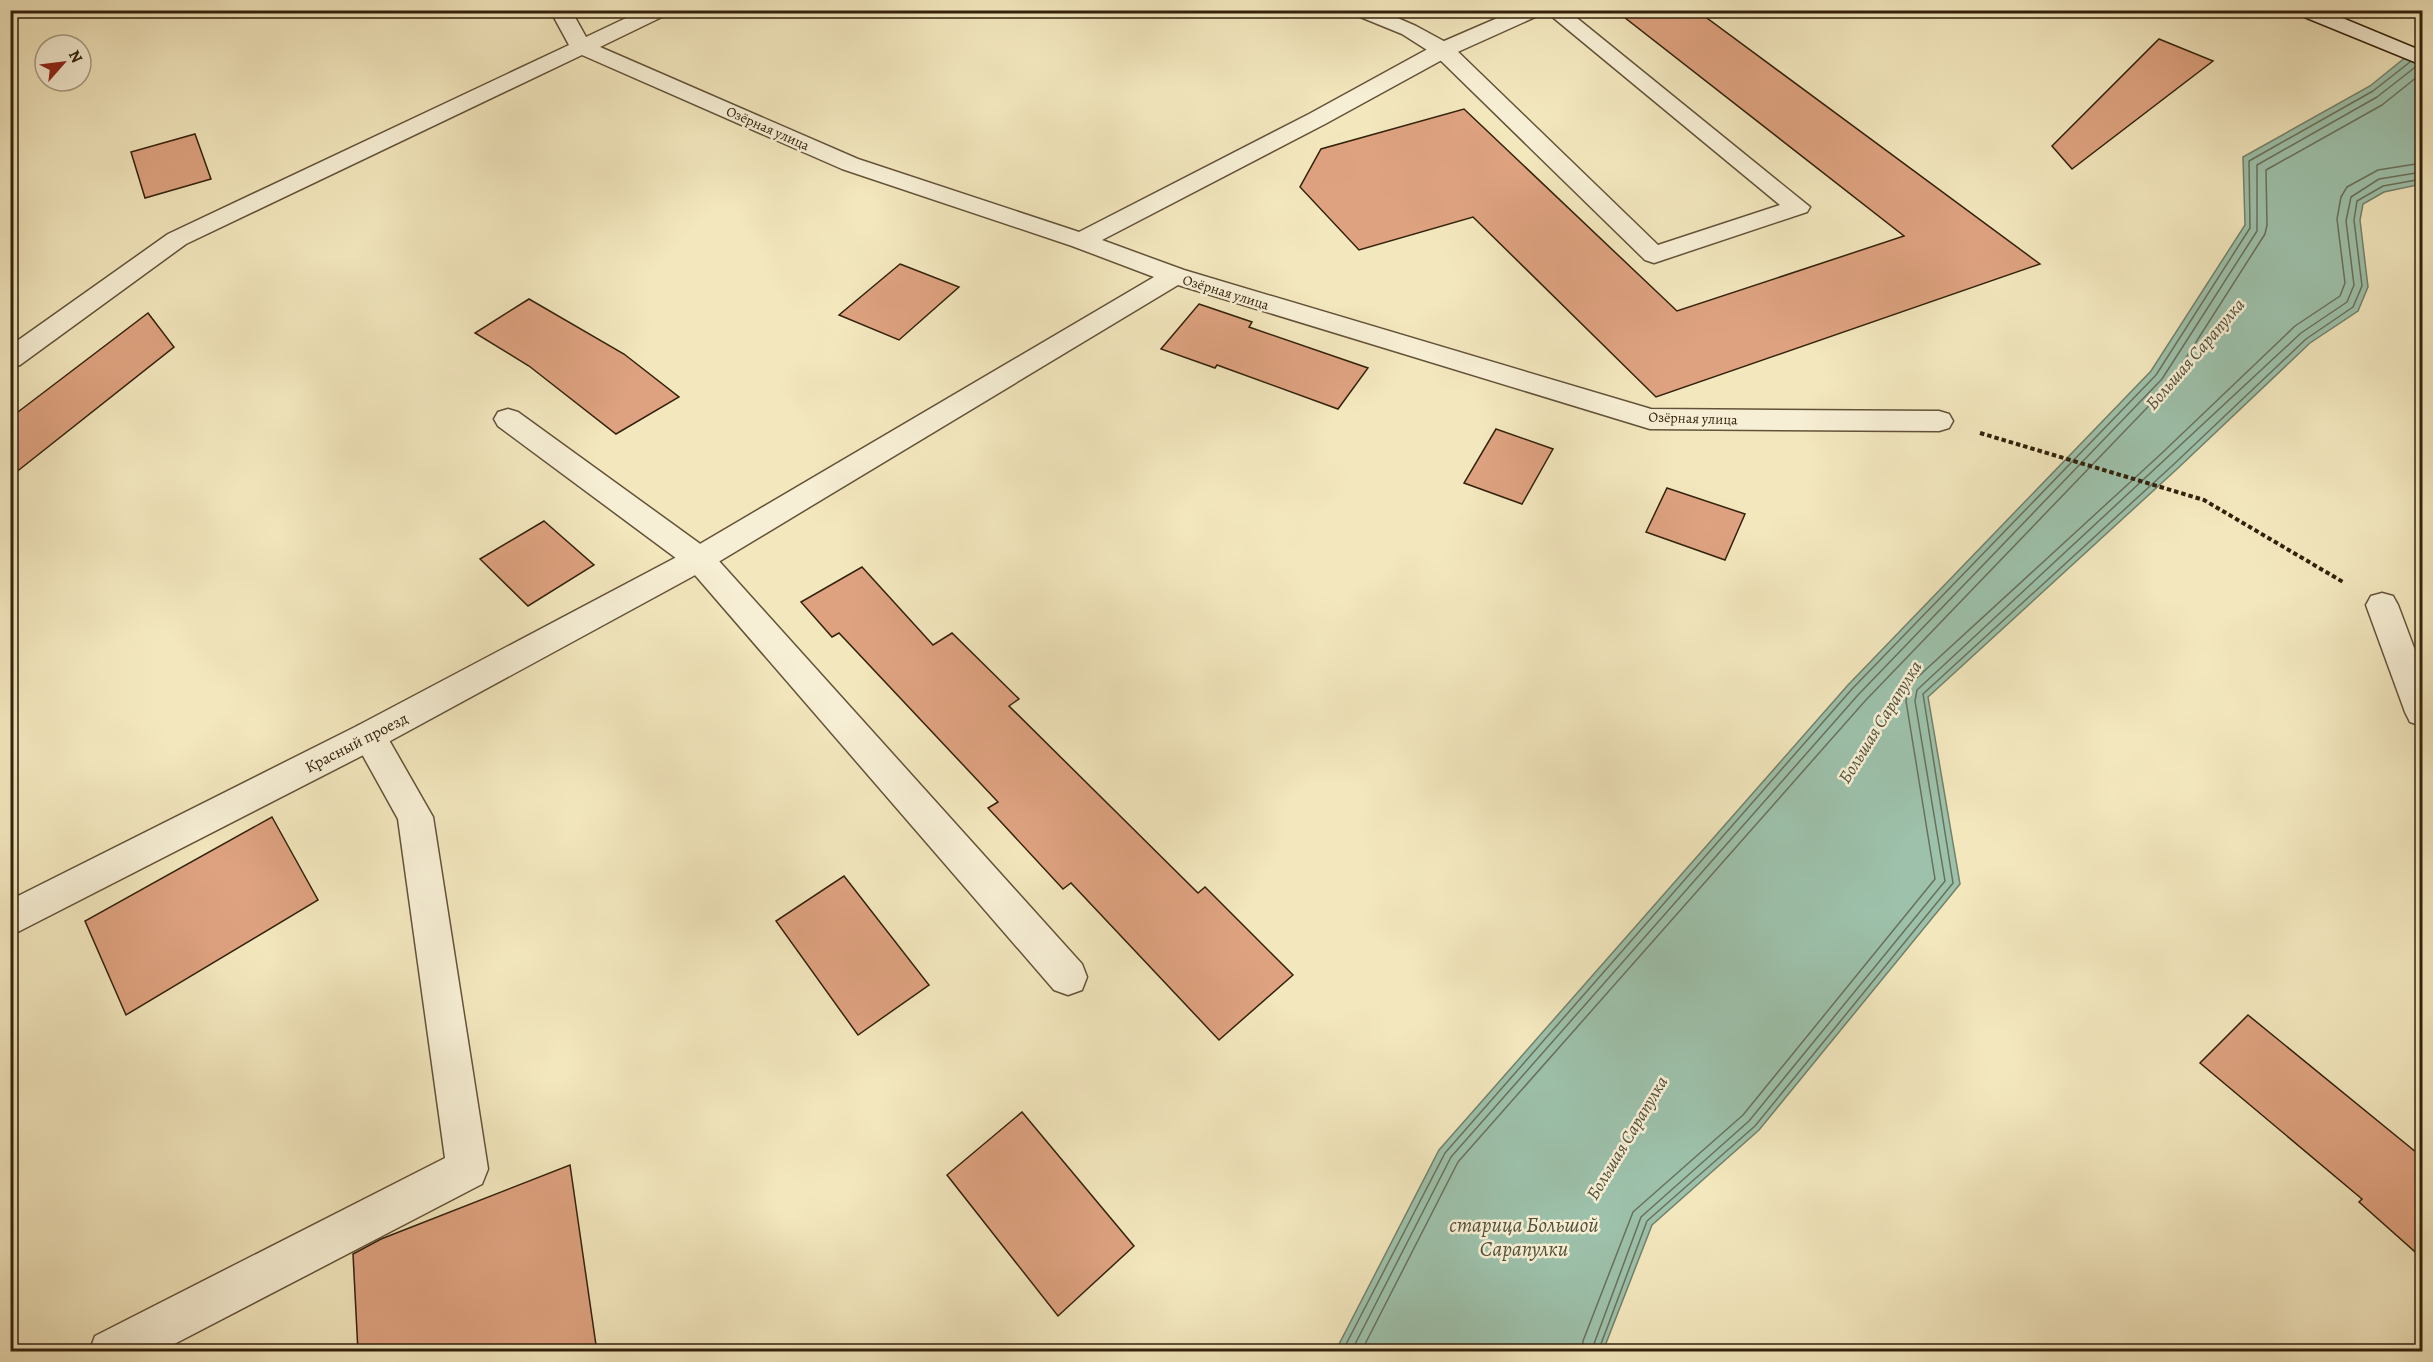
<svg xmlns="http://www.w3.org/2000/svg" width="2433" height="1362" viewBox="0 0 2433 1362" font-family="Alegreya,serif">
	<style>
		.water { fill: #9dc1ab; stroke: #73816b; stroke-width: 1.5 }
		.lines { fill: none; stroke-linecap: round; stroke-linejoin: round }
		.shore { stroke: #68715b; stroke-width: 1.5 }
		.building { fill: #dea280; stroke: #33210b; stroke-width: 1.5 }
		.lane-casing { stroke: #635238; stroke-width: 3 }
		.street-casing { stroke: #635238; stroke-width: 3 }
		.secondary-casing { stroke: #33210b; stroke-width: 3 }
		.path { stroke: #33210b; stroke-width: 4; stroke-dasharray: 4.5 3; stroke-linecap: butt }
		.lane { fill: #f7efd5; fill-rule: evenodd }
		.street { fill: #f7efd5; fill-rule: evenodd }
		.secondary { fill: #f7efd5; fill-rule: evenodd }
		.labels { text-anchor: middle; stroke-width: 5; stroke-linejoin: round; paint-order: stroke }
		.far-street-label { font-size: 14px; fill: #33210b; stroke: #f7efd5 }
		.street-label { font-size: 16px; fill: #33210b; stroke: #f7efd5 }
		.water-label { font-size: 18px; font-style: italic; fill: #53513b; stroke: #f7efd5 }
		.near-water-label { font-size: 21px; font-style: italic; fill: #53513b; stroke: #f7efd5 }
	</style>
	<rect width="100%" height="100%" fill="#f3e7be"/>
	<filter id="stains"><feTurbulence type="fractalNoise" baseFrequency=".00333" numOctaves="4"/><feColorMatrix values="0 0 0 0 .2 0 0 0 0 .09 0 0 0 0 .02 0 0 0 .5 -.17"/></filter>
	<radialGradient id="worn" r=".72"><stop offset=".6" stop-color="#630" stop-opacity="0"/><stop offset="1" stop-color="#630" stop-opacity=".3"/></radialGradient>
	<path class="water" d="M2422 44V184L2384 192 2363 204 2360 220 2368 287 2358 311 2310 343 2177 469 1928 697 1960 884 1759 1130 1652 1225 1603 1351 1335 1352 1439 1150 1848 685 2151 371 2245 225 2243 157 2370 86Z"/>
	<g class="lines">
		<g class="shore">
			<path d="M1342 1352 1445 1153 1852 689 2156 375 2250 228 2249 161 2373 91 2410 62"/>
			<path d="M1351 1352 1451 1157 1858 695 2162 379 2257 231V165L2377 97 2418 65"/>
			<path d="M1361 1352 1458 1162 1865 701 2168 386 2265 234 2267 225 2266 170 2382 105 2422 73"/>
			<path d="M1582 1352 1583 1341 1633 1212 1743 1115 1935 879 1906 701 1909 685 2162 453 2295 326 2340 296 2345 283 2337 219 2341 197 2347 187 2378 170 2422 163"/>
			<path d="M1591 1352 1641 1217 1749 1121 1945 881 1915 701 1917 690 2301 333 2347 302 2354 285 2346 221 2351 197 2379 179 2422 172"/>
			<path d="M1598 1352 1647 1221 1755 1126 1953 883 1923 694 2173 465 2306 339 2353 307 2362 286 2354 220 2357 201 2383 186 2422 179"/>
		</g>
	</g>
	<g class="building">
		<path d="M1615 10H1696L2040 264 1656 397 1473 217 1359 250 1300 187 1321 149 1464 109 1677 311 1904 236Z"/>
		<path d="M2159 39 2213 61 2072 169 2052 146Z"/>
		<path d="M195 134 211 179 145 198 131 152Z"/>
		<path d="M900 264 959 287 899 340 839 315Z"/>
		<path d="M529 299 624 354 679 397 616 434 529 366 475 333Z"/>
		<path d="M1199 304 1252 322 1249 327 1368 368 1338 409 1217 365 1215 368 1161 349Z"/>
		<path d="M148 313 174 347 10 477V418Z"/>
		<path d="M1496 429 1553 449 1522 504 1464 483Z"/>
		<path d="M1667 488 1745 514 1725 560 1646 532Z"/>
		<path d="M544 521 594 565 528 606 480 559Z"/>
		<path d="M862 567 933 645 952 633 1019 699 1009 706 1198 893 1205 887 1293 975 1219 1040 1071 883 1063 889 988 808 998 802 839 633 832 637 801 602Z"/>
		<path d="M272 817 318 900 126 1015 85 921Z"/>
		<path d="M844 876 929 985 858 1035 776 921Z"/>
		<path d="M2248 1015 2422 1157V1258L2359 1202 2362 1199 2200 1063Z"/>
		<path d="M1022 1112 1134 1246 1058 1316 947 1175Z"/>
		<path d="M570 1165 597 1352H358L353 1254 381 1239Z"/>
	</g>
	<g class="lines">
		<defs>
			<g id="lane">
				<path d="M1350 10H1379L1416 26 1451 45 1658 245 1780 205 1544 10H1567L1810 207 1807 212 1654 263 1645 260 1435 55 1402 34 1353 14Z"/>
				<path d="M508 409 518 412 710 551 1082 964 1087 977 1082 990 1068 995 1054 990 688 567 498 426 494 419 498 412Z"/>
				<path d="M369 722 381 726 433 817 488 1169 482 1184 159 1352H89L95 1336 445 1158 398 819 352 736 357 726Z"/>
			</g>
			<g id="street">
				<path d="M550 10H571L586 37 643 10H671L668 14 600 47 858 159 1079 232 1309 114 1435 45 1516 10H1545L1542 14 1451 55 1325 124 1102 240 1184 270 1651 409 1939 411 1949 414 1953 421 1949 428 1939 431 1650 429 1178 285 710 567 381 746 10 936V900L357 726 688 551 1154 277 1072 246 842 169 582 55 186 244 20 365 10 368V346L168 234 569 45Z"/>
				<path d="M2382 593 2393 596 2398 605 2422 669V726L2410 722 2405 712 2366 605 2371 596Z"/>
			</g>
			<path id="secondary" d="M2294 10H2323L2422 51V65L2297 14Z"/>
		</defs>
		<use href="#lane" class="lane-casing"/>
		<use href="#street" class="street-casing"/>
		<use href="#secondary" class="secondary-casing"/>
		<path class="path" d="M1980 433 2204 500 2343 582"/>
		<use href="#lane" class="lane"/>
		<use href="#street" class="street"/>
		<use href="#secondary" class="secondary"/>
	</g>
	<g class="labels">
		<g class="far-street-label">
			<text transform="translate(768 128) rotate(24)" y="5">Озёрная улица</text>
			<text transform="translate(1226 292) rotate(17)" y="5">Озёрная улица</text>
			<text transform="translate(1693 418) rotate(2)" y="5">Озёрная улица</text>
		</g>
		<g class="street-label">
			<text transform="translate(356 742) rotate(-27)" y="6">Красный проезд</text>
		</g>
		<g class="water-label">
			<text transform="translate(2195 354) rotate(-49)" y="6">Большая Сарапулка</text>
			<text transform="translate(1880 722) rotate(-58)" y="6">Большая Сарапулка</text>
			<text transform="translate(1627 1138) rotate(-59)" y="6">Большая Сарапулка</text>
		</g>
		<g class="near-water-label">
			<text x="1524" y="1232">старица Большой<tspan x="1524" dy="24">Сарапулки</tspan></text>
		</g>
	</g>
	<rect width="2433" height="1362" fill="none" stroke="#f3e7be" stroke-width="36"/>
	<rect x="12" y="12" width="2409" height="1338" fill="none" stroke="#33210b" stroke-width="3"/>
	<rect x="18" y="18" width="2397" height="1326" fill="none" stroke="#33210b" stroke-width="1.5"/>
	<g transform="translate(63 63) rotate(62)"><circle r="28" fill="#f7efd5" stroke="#a99d84" stroke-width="1.5"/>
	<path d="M0-4.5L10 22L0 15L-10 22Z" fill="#8f2418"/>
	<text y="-9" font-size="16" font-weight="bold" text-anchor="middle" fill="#33210b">N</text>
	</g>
	<rect width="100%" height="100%" filter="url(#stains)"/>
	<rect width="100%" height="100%" fill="url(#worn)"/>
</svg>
